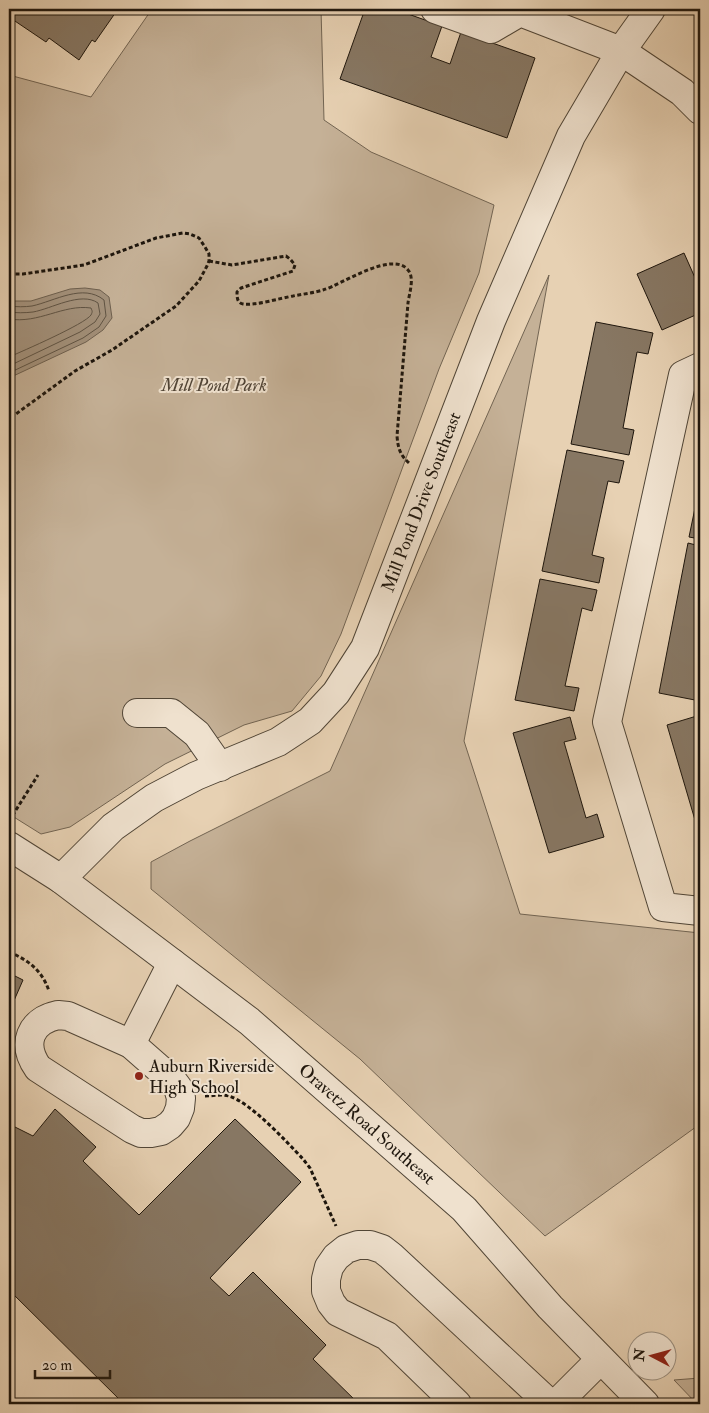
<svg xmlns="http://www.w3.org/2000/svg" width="709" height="1413" viewBox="0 0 709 1413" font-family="'IM FELL Double Pica',serif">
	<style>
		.green { fill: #c5b197; stroke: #726452 }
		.water { fill: #a3917b; stroke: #6e604f }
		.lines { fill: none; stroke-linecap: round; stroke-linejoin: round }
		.shore { stroke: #605444; stroke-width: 1 }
		.building { fill: #877763; stroke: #1e160d }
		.minor-casing { stroke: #504536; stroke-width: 30 }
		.path { stroke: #1e160d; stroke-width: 3; stroke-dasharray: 4 2.5; stroke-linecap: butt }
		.minor { stroke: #efe1ce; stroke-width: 28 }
		.poi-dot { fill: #8f2418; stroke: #efe1ce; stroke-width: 2 }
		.labels { text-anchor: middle; stroke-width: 4; stroke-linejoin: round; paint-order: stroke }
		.park-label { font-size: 18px; font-style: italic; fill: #504436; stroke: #efe1ce }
		.street-label { font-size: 18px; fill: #1e160d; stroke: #efe1ce }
		.poi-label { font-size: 18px; fill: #1e160d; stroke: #efe1ce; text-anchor: start }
	</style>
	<rect width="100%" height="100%" fill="#e7d1b3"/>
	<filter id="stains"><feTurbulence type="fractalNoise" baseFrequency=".004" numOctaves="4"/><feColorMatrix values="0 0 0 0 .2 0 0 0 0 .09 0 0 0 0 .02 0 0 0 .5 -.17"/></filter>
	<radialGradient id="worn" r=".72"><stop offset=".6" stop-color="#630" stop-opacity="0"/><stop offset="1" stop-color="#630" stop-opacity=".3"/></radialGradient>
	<g class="green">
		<path d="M152 9H321L324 120 371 152 494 205 479 273 439 369 341 634 321 676 292 711 244 725 165 764 70 827 41 834 9 814V75L91 97Z"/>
		<path d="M549 275 464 741 520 914 700 933V1124L545 1236 360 1059 151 889V862L190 841 330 771Z"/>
		<path d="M700 1378V1404H697L674 1380Z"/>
	</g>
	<path class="water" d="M85 288 100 290 109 297 112 318 103 330 86 342 9 378V301H31L70 289Z"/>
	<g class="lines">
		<g class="shore">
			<path d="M9 306C16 307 25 307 32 306 55 301 83 283 104 300L106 316 99 327 83 338 9 373"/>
			<path d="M9 312C16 313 25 313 33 312 51 309 81 291 98 303L100 314 95 322 80 332 9 366"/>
			<path d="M9 319C39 324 63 304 91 308 92 311 93 311 91 315 85 324 23 351 9 357"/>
		</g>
	</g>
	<g class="building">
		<path d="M9 9H118L95 42 92 40 79 60 49 38 46 42 9 17Z"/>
		<path d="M365 9H394L442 26 431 57 450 64 461 32 535 58 507 138 340 79Z"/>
		<path d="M684 253 700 289V313L662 330 637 274Z"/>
		<path d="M596 322 653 333 648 354 637 352 623 428 634 430 629 455 571 444Z"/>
		<path d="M567 450 624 461 619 483 608 481 592 555 604 558 599 583 542 571Z"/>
		<path d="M700 484V539L689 537Z"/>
		<path d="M688 543 700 546V701L659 693Z"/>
		<path d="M540 579 597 590 592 611 582 608 565 686 579 688 574 711 515 700Z"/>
		<path d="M700 715V837L667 725Z"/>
		<path d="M570 717 576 739 564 742 586 818 597 814 604 837 549 853 513 733Z"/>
		<path d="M9 973 23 980 9 1012Z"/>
		<path d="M55 1109 96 1147 83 1161 139 1215 235 1119 301 1182 210 1278 229 1296 253 1272 326 1345 313 1359 359 1404H122L123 1403 9 1290V1124L33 1136Z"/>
	</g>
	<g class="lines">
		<defs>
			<g id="minor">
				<path d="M435 9 491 29 520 12 621 51 682 92 700 110"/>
				<path d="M700 367 683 375 607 722 663 907 700 911"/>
				<path d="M137 713H171L197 734 220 767"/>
				<path d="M9 846 61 879 249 1021 464 1209 550 1307 645 1404"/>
				<path d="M61 879 113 827 154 798 196 776 278 742 310 721 336 693 365 648 491 321 571 136 621 51 651 9"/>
				<path d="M58 1015 68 1016 131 1044 172 1080 178 1088 181 1098 180 1108 176 1118 170 1125 161 1131 151 1133H141L132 1129 38 1068C21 1044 30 1021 58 1015Z"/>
				<path d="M131 1044 172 963"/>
				<path d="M457 1404 387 1336 338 1312 331 1303 326 1291V1279L329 1267 336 1257 346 1249 358 1245H370L382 1249 391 1256 550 1404"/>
				<path d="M556 1404 600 1360"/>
			</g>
		</defs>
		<use href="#minor" class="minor-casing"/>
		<g class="path">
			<path d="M209 261 232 265 286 256 290 259 295 265 293 271 241 288 237 292C237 297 237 303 243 304 254 306 281 298 293 296 303 294 313 293 323 290 341 285 392 250 408 270 415 278 409 294 408 303L397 436C398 448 400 455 409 463"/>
			<path d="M9 274H23L84 265 156 238 183 233 190 234 199 238 205 247 209 254V261L207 266 199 281 176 306 112 350 75 371 9 419"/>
			<path d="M9 821 38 775"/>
			<path d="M9 952C28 960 42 970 49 991"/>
			<path d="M205 1096C213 1096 221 1094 229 1096 251 1103 286 1141 303 1159L310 1168 336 1226"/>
		</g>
		<use href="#minor" class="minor"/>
	</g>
	<circle class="poi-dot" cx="139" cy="1076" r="5"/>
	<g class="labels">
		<g class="park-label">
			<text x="214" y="391">Mill Pond Park</text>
		</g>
		<g class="street-label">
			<text transform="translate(421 502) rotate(-69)" y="6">Mill Pond Drive Southeast</text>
			<text transform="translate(367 1124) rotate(41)" y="6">Oravetz Road Southeast</text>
		</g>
		<g class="poi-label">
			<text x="149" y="1072">Auburn Riverside<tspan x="149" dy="21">High School</tspan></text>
		</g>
	</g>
	<rect width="709" height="1413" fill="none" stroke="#e7d1b3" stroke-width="30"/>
	<rect x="10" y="10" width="689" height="1393" fill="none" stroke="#1e160d" stroke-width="2.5"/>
	<rect x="15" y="15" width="679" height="1383" fill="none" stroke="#1e160d"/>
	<g transform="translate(652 1356) rotate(276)"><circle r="24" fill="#efe1ce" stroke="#9b9081"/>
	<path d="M0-4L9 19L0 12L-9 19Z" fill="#8f2418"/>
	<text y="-8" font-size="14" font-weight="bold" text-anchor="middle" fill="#1e160d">N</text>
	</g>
	<path d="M35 1370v8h75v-8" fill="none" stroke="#1e160d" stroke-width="2.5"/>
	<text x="42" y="1370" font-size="15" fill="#1e160d" stroke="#efe1ce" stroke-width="4" paint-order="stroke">20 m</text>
	<rect width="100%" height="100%" filter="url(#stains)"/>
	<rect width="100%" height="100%" fill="url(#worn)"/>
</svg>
